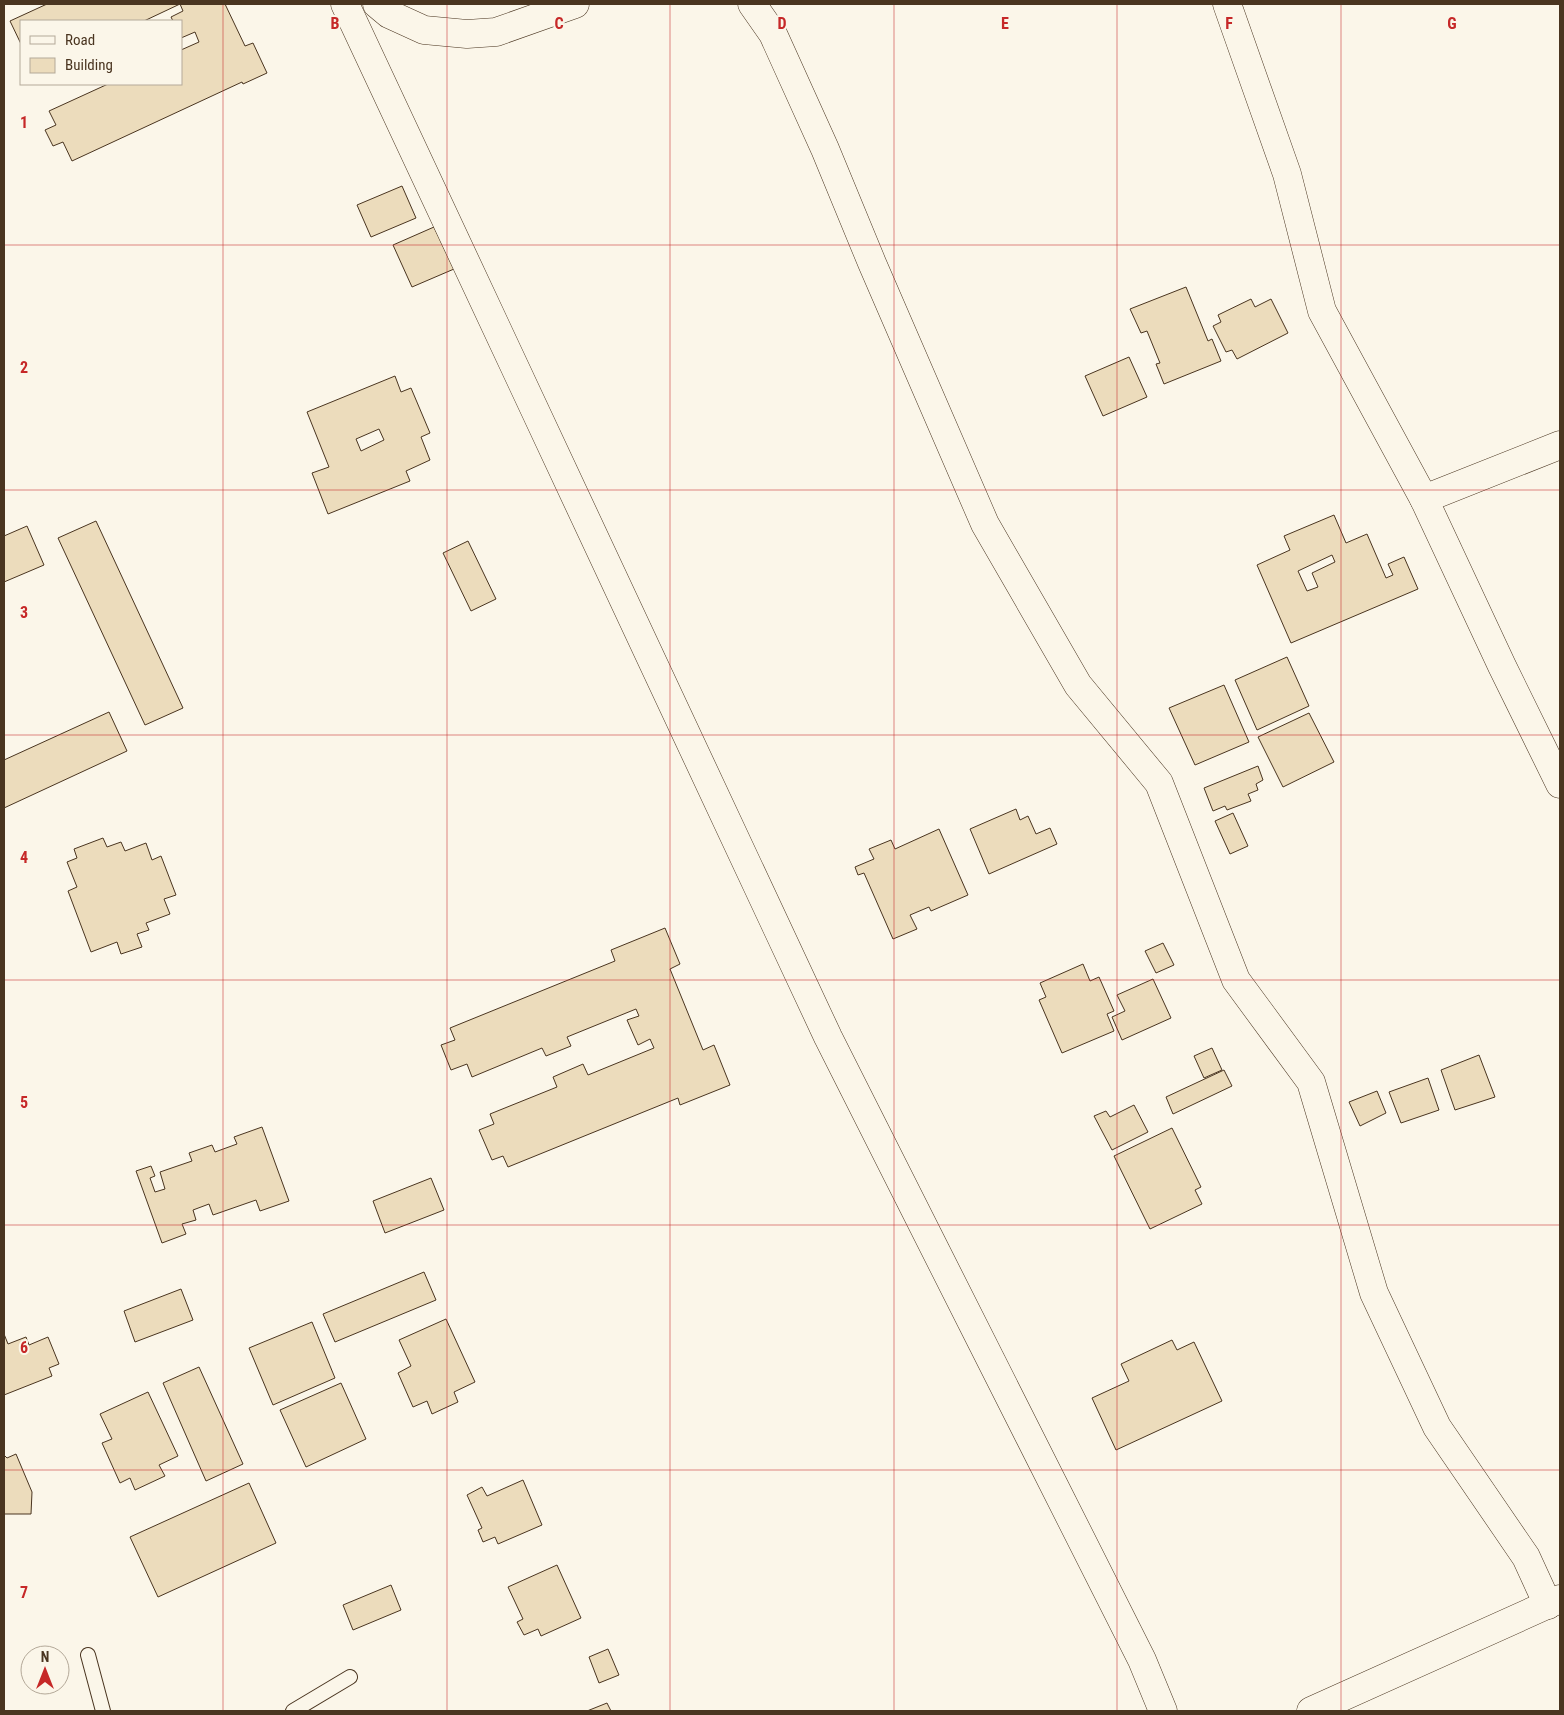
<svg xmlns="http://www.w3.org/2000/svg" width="1564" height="1715" viewBox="0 0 1564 1715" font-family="'Roboto Condensed',sans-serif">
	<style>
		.building { fill: #ecdcbc; stroke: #4a3520; fill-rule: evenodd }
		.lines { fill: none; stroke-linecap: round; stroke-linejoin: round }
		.service-casing { stroke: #4a3520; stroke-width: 16 }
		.minor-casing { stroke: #4a3520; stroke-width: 29 }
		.service { stroke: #fbf6e9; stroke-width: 14 }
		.minor { stroke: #fbf6e9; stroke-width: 28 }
		.grid { fill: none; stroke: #c62828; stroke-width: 1; stroke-opacity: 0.55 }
		.grid-label { font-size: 16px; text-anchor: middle; font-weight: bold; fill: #c62828; stroke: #fbf6e9; stroke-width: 4; stroke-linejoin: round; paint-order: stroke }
	</style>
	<rect width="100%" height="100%" fill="#fbf6e9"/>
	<g class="building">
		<path d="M47 4H225L245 46 253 43 267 73 243 84 242 82 72 161 63 142 53 146 45 130 56 125 49 111 108 84H181V50L199 42 195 32 181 38V21H173L171 17 183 11 180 4 144 21H21V44L10 21Z"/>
		<path d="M402 186 416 218 371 237 357 205Z"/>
		<path d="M434 227 454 269 412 287 393 245Z"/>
		<path d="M1186 287 1208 341 1212 339 1221 361 1164 384 1156 364 1160 363 1147 331 1141 333 1130 309Z"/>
		<path d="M1251 299 1255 307 1271 299 1288 333 1237 359 1232 350 1226 352 1213 326 1221 322 1218 315Z"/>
		<path d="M1129 357 1147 397 1103 416 1085 376Z"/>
		<path d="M395 376 401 392 411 388 430 433 421 437 430 460 406 471 410 481 328 514 312 473 329 467 307 412ZM379 429 384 440 361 451 356 439Z"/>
		<path d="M1334 515 1346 543 1367 534 1386 578 1393 575 1388 564 1404 557 1418 589 1291 643 1257 565 1290 550 1284 536ZM1332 555 1335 562 1312 573 1318 587 1307 591 1298 571Z"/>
		<path d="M96 521 183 708 145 725 58 538Z"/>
		<path d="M27 526 44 565 4 582V536Z"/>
		<path d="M468 541 496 599 471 611 443 553Z"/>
		<path d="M1287 657 1309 706 1257 730 1235 680Z"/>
		<path d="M1224 685 1249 742 1195 765 1169 708Z"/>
		<path d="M109 712 127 751 4 808V760Z"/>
		<path d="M1309 713 1334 762 1283 787 1258 737Z"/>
		<path d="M1258 766 1263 780 1256 784 1258 790 1248 794 1251 801 1227 810 1225 806 1213 811 1204 788Z"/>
		<path d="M1016 809 1020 820 1028 816 1036 834 1050 828 1057 844 989 874 970 829Z"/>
		<path d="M1233 813 1248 846 1230 854 1215 821Z"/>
		<path d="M939 829 968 895 931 911 929 907 910 915 917 929 893 939 864 873 858 875 855 867 874 859 869 849 891 840 895 849Z"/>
		<path d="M103 838 107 847 121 842 125 851 146 843 152 860 161 856 176 895 164 899 170 914 146 923 149 930 137 934 142 947 121 954 117 942 91 952 68 891 77 887 67 862 77 858 74 849Z"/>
		<path d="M665 928 680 964 670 969 703 1050 714 1045 730 1085 680 1105 678 1098 508 1167 503 1156 492 1160 479 1130 494 1124 490 1114 557 1087 553 1077 583 1064 588 1075 654 1048 650 1039 638 1045 627 1020 639 1016 636 1009 567 1037 571 1046 546 1056 542 1048 472 1077 467 1064 451 1070 441 1045 455 1040 450 1028 615 961 611 950Z"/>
		<path d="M1163 943 1174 965 1156 973 1145 951Z"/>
		<path d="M1083 964 1090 981 1099 977 1114 1011 1107 1014 1114 1031 1062 1053 1039 1000 1046 997 1040 983Z"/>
		<path d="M1153 979 1171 1018 1122 1040 1112 1017 1125 1011 1117 995Z"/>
		<path d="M1212 1048 1222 1070 1204 1078 1194 1056Z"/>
		<path d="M1479 1055 1495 1097 1455 1110 1441 1070Z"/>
		<path d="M1224 1070 1232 1086 1173 1114 1166 1097Z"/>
		<path d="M1428 1078 1439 1110 1401 1123 1389 1092Z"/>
		<path d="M1377 1091 1386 1113 1360 1126 1349 1102Z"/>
		<path d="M1134 1105 1148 1132 1112 1150 1094 1116 1106 1111 1110 1117Z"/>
		<path d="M262 1127 289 1201 260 1211 256 1200 213 1215 209 1204 193 1210 196 1220 182 1224 186 1234 162 1243 136 1171 151 1166 155 1176 150 1178 155 1192 165 1189 160 1172 192 1161 189 1153 212 1145 215 1152 237 1144 234 1137Z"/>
		<path d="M1172 1128 1201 1187 1195 1190 1202 1204 1150 1229 1114 1156Z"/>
		<path d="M431 1178 444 1210 385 1233 373 1201Z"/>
		<path d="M424 1272 436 1300 335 1342 323 1314Z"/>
		<path d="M181 1289 193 1320 135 1342 124 1311Z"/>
		<path d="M446 1319 475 1382 454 1392 458 1402 432 1414 427 1401 413 1407 398 1373 411 1366 399 1340Z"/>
		<path d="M312 1322 335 1378 273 1405 249 1348Z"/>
		<path d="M4 1334 8 1344 26 1337 29 1345 48 1337 59 1364 49 1368 52 1376 4 1395Z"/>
		<path d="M1172 1340 1177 1350 1194 1342 1222 1401 1116 1450 1092 1398 1129 1381 1121 1364Z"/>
		<path d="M199 1367 243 1464 206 1481 163 1383Z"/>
		<path d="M341 1383 366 1439 306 1467 280 1410Z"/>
		<path d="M148 1392 178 1456 159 1465 165 1476 135 1490 130 1478 120 1483 102 1443 112 1439 100 1414Z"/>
		<path d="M16 1454 32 1492 31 1514H4V1455L7 1458Z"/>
		<path d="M523 1480 542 1525 498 1544 495 1537 483 1542 478 1530 482 1528 467 1495 482 1487 487 1496Z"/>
		<path d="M249 1483 276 1543 158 1597 130 1537Z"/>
		<path d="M557 1565 581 1618 541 1636 538 1629 524 1635 517 1622 523 1619 508 1587Z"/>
		<path d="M391 1585 401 1610 353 1630 343 1605Z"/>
		<path d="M608 1649 619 1675 599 1683 589 1657Z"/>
		<path d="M607 1703 611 1711H587Z"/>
	</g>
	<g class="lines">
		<defs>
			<g id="service">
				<path d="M88 1655 103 1711"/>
				<path d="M293 1711 350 1677"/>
			</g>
			<g id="minor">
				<path d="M345 4 828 1037 1142 1660 1163 1711"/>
				<path d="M377 4 389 14 424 30 467 34 496 32 575 4"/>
				<path d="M752 4 773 34 825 149 872 263 985 524 1078 685 1159 783 1236 980 1311 1082 1374 1293 1437 1427 1526 1557 1548 1605"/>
				<path d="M1227 4 1287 174 1322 311 1424 499 1502 666 1560 784"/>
				<path d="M1424 499 1560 445"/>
				<path d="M1311 1711 1560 1599"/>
			</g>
		</defs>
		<use href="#service" class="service-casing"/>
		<use href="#minor" class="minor-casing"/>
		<use href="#service" class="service"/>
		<use href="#minor" class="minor"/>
	</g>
	<path class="grid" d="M223 4V1711M447 4V1711M670 4V1711M894 4V1711M1117 4V1711M1341 4V1711M4 245H1560M4 490H1560M4 735H1560M4 980H1560M4 1225H1560M4 1470H1560"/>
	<g class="grid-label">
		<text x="335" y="29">B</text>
		<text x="559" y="29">C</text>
		<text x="782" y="29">D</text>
		<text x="1005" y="29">E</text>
		<text x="1229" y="29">F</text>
		<text x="1452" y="29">G</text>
		<text x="24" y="128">1</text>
		<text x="24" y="373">2</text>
		<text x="24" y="618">3</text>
		<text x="24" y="863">4</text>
		<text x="24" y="1108">5</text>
		<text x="24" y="1353">6</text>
		<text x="24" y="1598">7</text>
	</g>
	<rect width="1564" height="1715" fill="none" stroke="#4a3520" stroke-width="10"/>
	<rect x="20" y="20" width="162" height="65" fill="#fbf6e9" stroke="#b4a999"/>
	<rect x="30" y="36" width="25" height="8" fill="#fbf6e9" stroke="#b4a999"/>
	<text x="65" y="45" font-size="15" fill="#4a3520">Road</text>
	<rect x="30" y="58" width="25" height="15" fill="#ecdcbc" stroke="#b4a999"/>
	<text x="65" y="70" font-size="15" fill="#4a3520">Building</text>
	<g transform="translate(45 1670)"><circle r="24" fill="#fbf6e9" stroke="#b4a999"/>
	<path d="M0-4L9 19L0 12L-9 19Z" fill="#c62828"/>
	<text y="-8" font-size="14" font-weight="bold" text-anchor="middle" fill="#4a3520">N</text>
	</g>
</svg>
